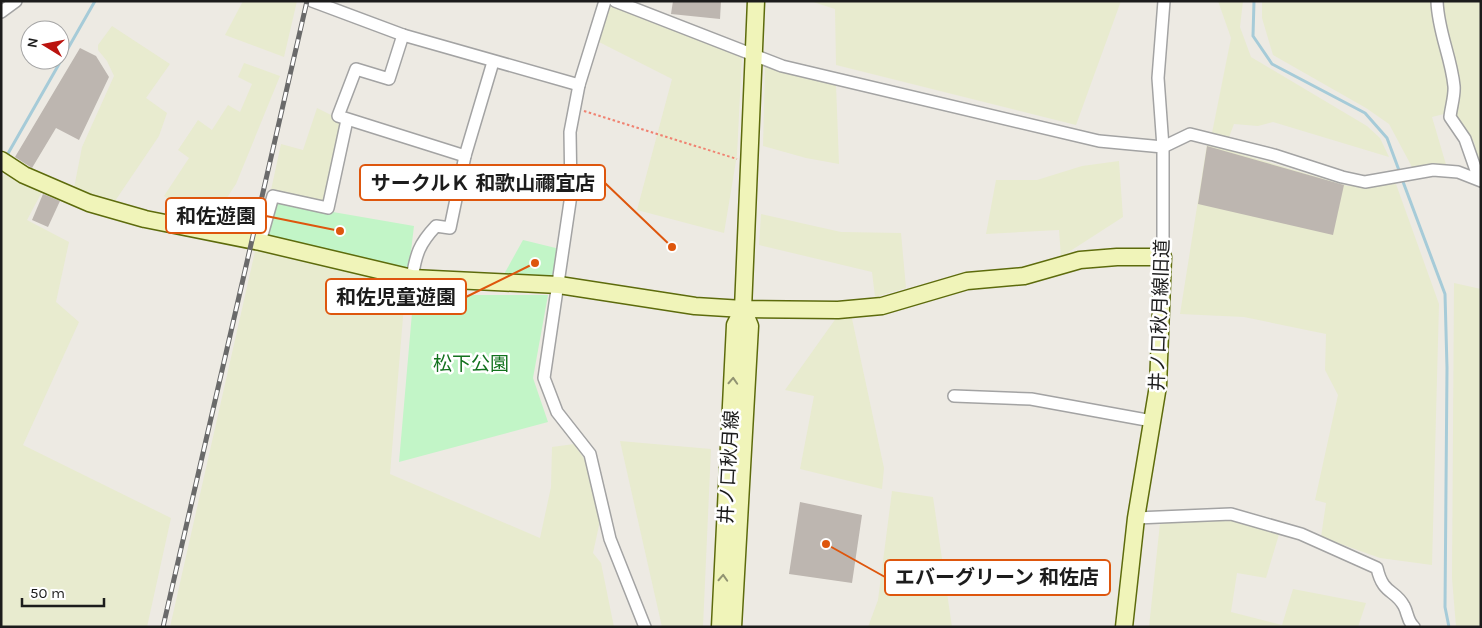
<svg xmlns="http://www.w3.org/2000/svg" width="1482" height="628" viewBox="0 0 1482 628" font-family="Karla,'Noto Sans JP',sans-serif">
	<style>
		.farmland { fill: #e8ebcf }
		.park { fill: #c2f5c7 }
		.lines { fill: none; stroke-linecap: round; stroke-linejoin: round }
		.stream { stroke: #a6cbd8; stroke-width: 3 }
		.building { fill: #bdb6b0 }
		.street-casing { stroke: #a3a3a3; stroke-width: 14 }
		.secondary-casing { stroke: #5d6b0c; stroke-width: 19 }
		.path { stroke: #f08271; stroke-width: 2; stroke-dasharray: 2.5 2.5; stroke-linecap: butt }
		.street { stroke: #fff; stroke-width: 11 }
		.secondary { stroke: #f0f4b9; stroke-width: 16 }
		.rail-casing { stroke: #6a6a6a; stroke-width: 5 }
		.rail { stroke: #fff; stroke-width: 3; stroke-dasharray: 9; stroke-linecap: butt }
		.oneway { stroke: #919372 }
		.labels { text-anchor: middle; stroke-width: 5; stroke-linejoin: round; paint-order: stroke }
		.street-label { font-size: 19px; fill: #1c1c1c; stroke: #fff }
		.park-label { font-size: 19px; fill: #13721e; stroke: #fff }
		.leader { fill: none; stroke: #de560d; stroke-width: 2 }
		.callout-dot { fill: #de560d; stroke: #fff; stroke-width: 2 }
		.callout { fill: #fff; stroke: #de560d; stroke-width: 2 }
		.callout-label { font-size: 20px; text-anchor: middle; font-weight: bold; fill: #1c1c1c }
	</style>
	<rect width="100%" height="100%" fill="#edeae3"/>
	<g class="farmland">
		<path d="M243 1H297L284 57 225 35Z"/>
		<path d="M810 1H1121L1076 125 836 65 835 9Z"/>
		<path d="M1218 1H1243L1240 27 1251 57 1367 126 1380 138 1389 157 1273 122 1258 126 1234 124 1229 137 1212 133 1231 38Z"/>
		<path d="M1262 1H1434V22L1449 86 1444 114 1432 117 1447 168 1412 167 1389 124 1366 108 1273 55 1262 18Z"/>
		<path d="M1443 1H1481V175L1474 142 1455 116 1459 77 1445 21Z"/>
		<path d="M609 4 742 55 737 155 724 233 637 210 672 79 599 42Z"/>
		<path d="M112 26 170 64 146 98 167 113 159 136 113 204 74 188 82 147 114 76 107 61 98 50V45Z"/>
		<path d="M244 63 280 76 236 184 209 225 164 196 189 158 178 150 198 120 212 130 228 105 240 112 252 84 238 77Z"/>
		<path d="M765 65 836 84 839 164 806 158 763 146Z"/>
		<path d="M317 108 333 116 343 128 327 201 322 204 271 190 281 144 303 150Z"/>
		<path d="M1207 144 1348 186 1396 184 1439 304 1432 565 1380 558 1321 537 1326 503 1315 500 1338 395 1325 370 1326 334 1244 317 1180 314Z"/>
		<path d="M1119 161 1123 217 1061 257 1059 230 986 234 996 180H1037L1082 166Z"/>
		<path d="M6 172 43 190 27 220 69 242 56 302 79 322 23 445 171 518 147 627H1V179Z"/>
		<path d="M761 214 841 232 901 233 906 288 875 297 872 272 759 245Z"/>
		<path d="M256 247 401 282 405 293 390 474 540 538 551 487 552 447 574 444 590 467 600 521 593 553 601 563 614 627H170Z"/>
		<path d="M1454 283 1481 289V627H1456L1452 578Z"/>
		<path d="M839 314H851L884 468 882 489 800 469 814 396 785 390Z"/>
		<path d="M620 441 711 449 703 627H662Z"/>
		<path d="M892 491 933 497 952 627H868L878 600Z"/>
		<path d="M1230 518 1280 531 1266 578 1237 573 1231 612 1282 625 1293 589 1366 603 1358 627H1149L1160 523Z"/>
	</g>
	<g class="park">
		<path d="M275 202 414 226 409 268 265 237Z"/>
		<path d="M523 240 564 250 554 280 503 276Z"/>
		<path d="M414 290 443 295H548L533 378 548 422 399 462Z"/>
	</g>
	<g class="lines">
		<g class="stream">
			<path d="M1254 1 1253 36 1272 64 1365 113 1387 138 1400 173"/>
			<path d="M6 157 95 1"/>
			<path d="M1402 179 1445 294 1447 368 1445 607 1449 627"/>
		</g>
	</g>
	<g class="building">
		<path d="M673 1H721L720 19 671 14Z"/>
		<path d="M80 48 96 56 109 77 79 140 56 128 32 168 15 157Z"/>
		<path d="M1207 146 1344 185 1333 235 1198 204Z"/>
		<path d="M43 194 60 201 48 227 32 220Z"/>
		<path d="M800 502 862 515 852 583 789 574Z"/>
	</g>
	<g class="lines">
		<defs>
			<g id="street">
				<path d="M312 1 403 35 579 85"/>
				<path d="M605 1 579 85 570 132 571 195 544 378 557 412 590 454 610 539 645 627"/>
				<path d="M615 1 782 66 1099 141 1163 147 1190 134 1274 155 1342 177 1365 182 1433 170 1458 172 1481 181"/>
				<path d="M1437 1C1438 32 1451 56 1454 86 1455 95 1451 107 1450 117L1465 139 1479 179"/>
				<path d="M1 12 16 1"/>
				<path d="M403 35 389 79 356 69 338 116 465 156"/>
				<path d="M260 242 273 196 328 208 347 120"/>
				<path d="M1163 257V147L1158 78 1164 1"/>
				<path d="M412 278C416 254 419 244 436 226L450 228 465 156 493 62"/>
				<path d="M954 396 1031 399 1152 421"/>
				<path d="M1136 518 1231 514 1301 534 1377 568C1383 595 1395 589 1404 606 1408 613 1407 621 1414 627"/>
			</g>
			<g id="secondary">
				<path d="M1 160 24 175 89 203 145 219 260 242 412 278 559 285 695 306 743 309 838 310 882 306 967 281 1024 276 1080 260 1117 257H1163L1158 386 1136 518 1124 627"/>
				<path d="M720 627 735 325 743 309 756 1"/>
				<path d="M733 627 750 326 743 309"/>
			</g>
		</defs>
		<use href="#street" class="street-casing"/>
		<use href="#secondary" class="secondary-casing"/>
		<path class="path" d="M584 111 737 159"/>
		<use href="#street" class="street"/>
		<use href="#secondary" class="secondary"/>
		<defs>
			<path id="rail" d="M163 627 307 1"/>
		</defs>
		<use href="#rail" class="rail-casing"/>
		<use href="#rail" class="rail"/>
	</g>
	<defs><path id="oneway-chevron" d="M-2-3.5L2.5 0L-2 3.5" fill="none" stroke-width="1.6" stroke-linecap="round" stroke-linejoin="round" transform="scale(1.25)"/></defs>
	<g class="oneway">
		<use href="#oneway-chevron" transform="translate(733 381) rotate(-87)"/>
		<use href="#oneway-chevron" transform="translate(723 578) rotate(-87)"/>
	</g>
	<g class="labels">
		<g class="street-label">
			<text transform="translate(1159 315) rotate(-88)" y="7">井ノ口秋月線旧道</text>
			<text transform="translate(728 467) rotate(-87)" y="7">井ノ口秋月線</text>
		</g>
		<g class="park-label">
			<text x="471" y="370">松下公園</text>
		</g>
	</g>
	<path class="leader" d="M672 247L605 183M340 231L266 216M535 263L466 297M826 544L885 577"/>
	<g class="callout-dot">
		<circle cx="672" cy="247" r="5"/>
		<circle cx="340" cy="231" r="5"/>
		<circle cx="535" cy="263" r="5"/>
		<circle cx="826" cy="544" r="5"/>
	</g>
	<g class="callout">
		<rect x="360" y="165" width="245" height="35" rx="5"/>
		<rect x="166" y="198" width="100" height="35" rx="5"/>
		<rect x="326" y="279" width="140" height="35" rx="5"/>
		<rect x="885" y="560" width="225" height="35" rx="5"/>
	</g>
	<g class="callout-label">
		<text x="483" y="190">サークルＫ 和歌山禰宜店</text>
		<text x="216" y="223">和佐遊園</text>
		<text x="396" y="304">和佐児童遊園</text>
		<text x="997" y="584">エバーグリーン 和佐店</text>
	</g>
	<rect width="1482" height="628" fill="none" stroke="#1c1c1c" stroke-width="5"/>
	<g transform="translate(45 45) rotate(280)"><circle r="24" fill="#ffffff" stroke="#a4a4a4"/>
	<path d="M0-4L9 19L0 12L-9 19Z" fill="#bb130e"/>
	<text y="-8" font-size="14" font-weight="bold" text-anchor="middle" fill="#1c1c1c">N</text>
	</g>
	<path d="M22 598v8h82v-8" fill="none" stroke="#1c1c1c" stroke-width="2.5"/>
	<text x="30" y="598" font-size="15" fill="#1c1c1c" stroke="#ffffff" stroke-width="4" paint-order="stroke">50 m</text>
</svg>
